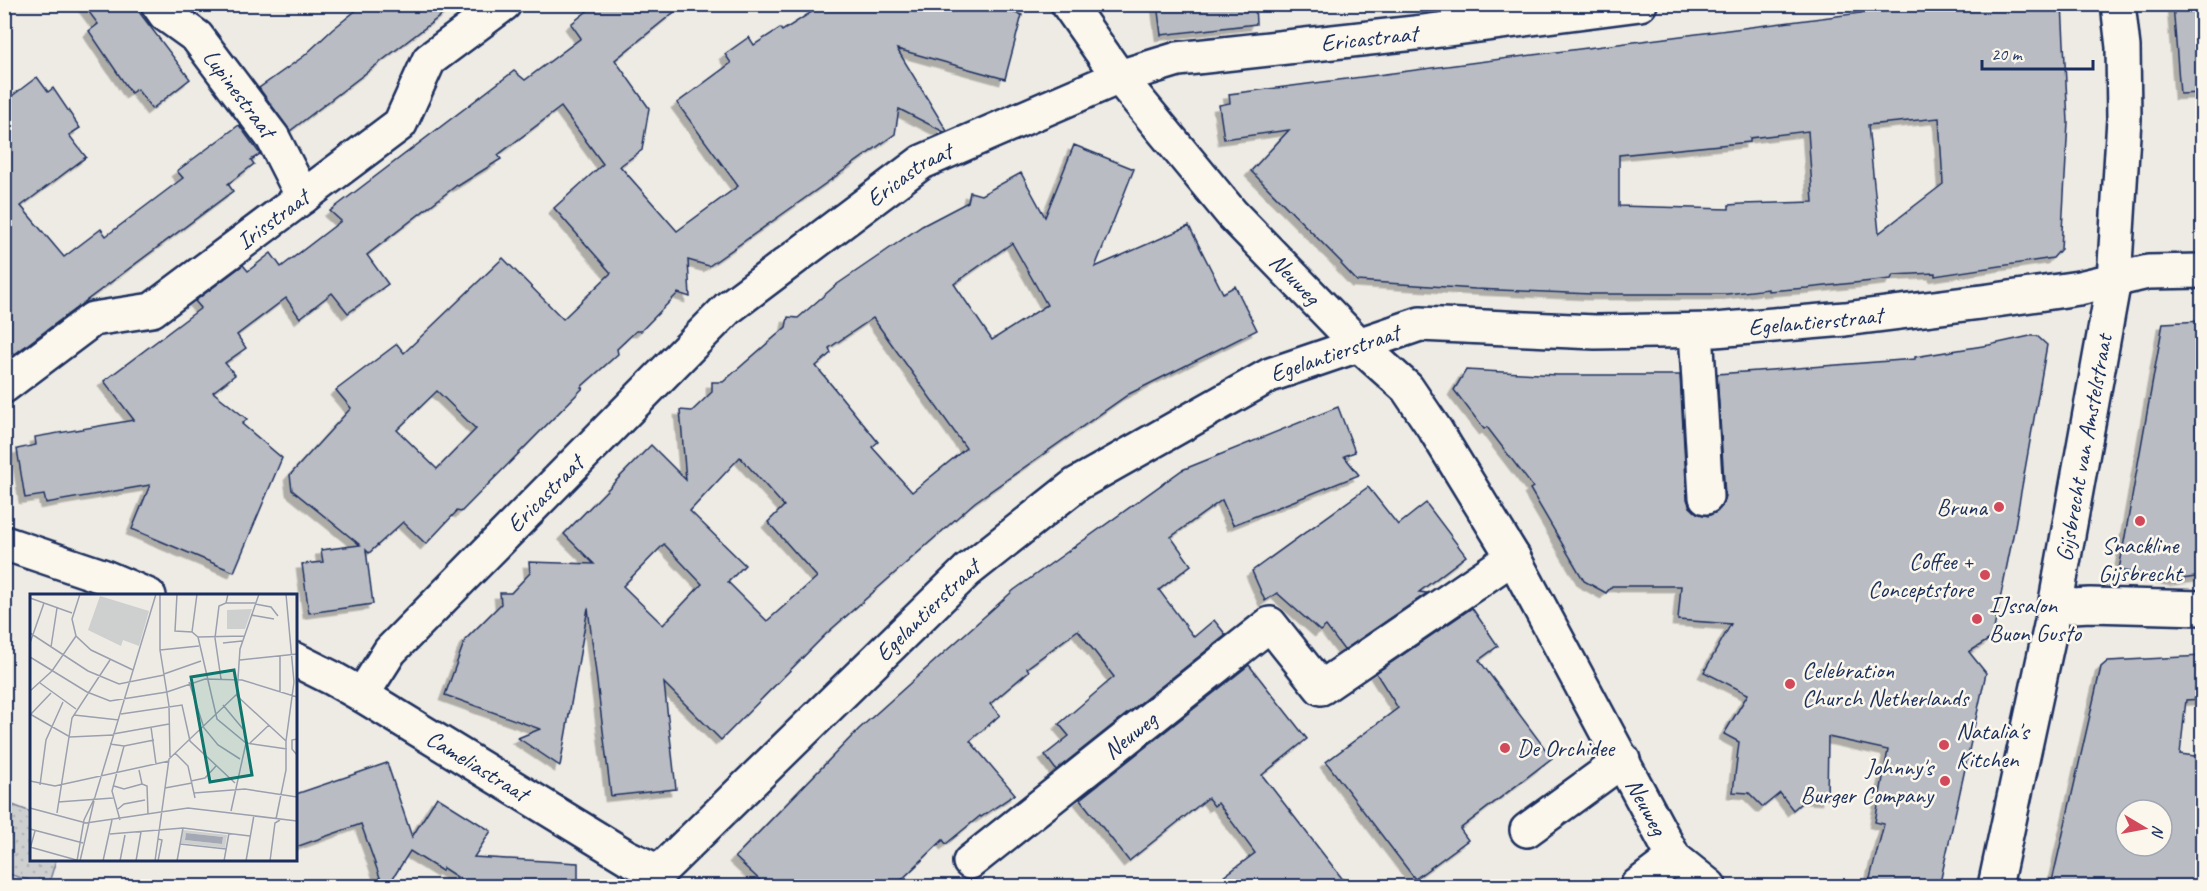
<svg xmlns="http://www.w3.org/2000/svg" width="2207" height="891" viewBox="0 0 2207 891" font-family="Caveat,sans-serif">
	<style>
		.park { fill: url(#park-dots); stroke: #747f96; stroke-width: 1.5 }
		.building { fill: #b9bcc3; stroke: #1b2f5e; stroke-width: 1.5; fill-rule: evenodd; filter: url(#shadow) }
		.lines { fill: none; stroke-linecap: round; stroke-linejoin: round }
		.minor-casing { stroke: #1b2f5e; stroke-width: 38 }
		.minor { stroke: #fbf7ec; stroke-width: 33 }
		.poi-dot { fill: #d1495b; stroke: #fbf7ec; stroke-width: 2 }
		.labels { text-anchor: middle; stroke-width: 5; stroke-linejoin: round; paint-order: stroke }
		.street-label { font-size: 24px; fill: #1b2f5e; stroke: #fbf7ec }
		.poi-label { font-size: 24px; fill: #1b2f5e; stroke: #fbf7ec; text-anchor: start }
		.inset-road { fill: none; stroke: #9aa0ae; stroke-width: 1.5 }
		.view { fill: #0f766e; fill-opacity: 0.15; stroke: #0f766e; stroke-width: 3 }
		.inset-edge { fill: none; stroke: #1b2f5e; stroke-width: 3 }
	</style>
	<defs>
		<pattern id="park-dots" width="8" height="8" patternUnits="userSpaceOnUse" patternTransform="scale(1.5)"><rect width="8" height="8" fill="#cecfcf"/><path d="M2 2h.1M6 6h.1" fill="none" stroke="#b0b2b4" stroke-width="1.8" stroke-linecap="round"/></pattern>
		<filter id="shadow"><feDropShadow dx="-5.5" dy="5.5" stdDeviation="0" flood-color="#0004"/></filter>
	</defs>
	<rect width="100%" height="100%" fill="#eeebe4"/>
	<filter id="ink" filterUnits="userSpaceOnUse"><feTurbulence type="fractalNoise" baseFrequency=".0167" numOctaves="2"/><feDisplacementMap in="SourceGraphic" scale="12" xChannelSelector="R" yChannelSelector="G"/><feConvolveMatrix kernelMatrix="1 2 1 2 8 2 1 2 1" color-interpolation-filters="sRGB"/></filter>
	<g filter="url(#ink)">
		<path class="park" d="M5 802 31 812 32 860H56L48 886 5 873Z"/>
		<g class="building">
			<path d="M83 4H133L190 79 152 109 137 89 131 93 89 31 98 24Z"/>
			<path d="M364 4H456L290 131 259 88 304 56 333 29Z"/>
			<path d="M596 4H684L615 60 649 108 642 150 620 166 677 231 738 186 677 103 731 63 725 54 749 37 754 45 780 28 782 31 824 4H985L1022 15 1005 79 897 49 947 131 944 132 899 109 895 134 777 218 709 266 688 260 690 297 678 293 641 331H636L617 349 618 354 581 387 583 388 461 512 457 511 426 544 403 522 369 553 366 550 373 604 309 613 302 564 323 562 321 550 360 545 292 490 290 475 351 408 336 390 397 344 404 353 503 258 563 319 611 273 554 208 603 164 561 107 498 155 501 159 458 186 457 185 367 255 388 284 348 313 332 293 300 318 286 298 237 335 246 348 225 363 235 375 213 392 247 419 242 424 282 458 234 572 132 529 150 485 46 503 44 495 25 498 17 449 36 445 35 437 134 420 104 381 201 308 195 301 243 265 248 271 271 253 281 267 341 221 330 211 514 71 525 80 581 38 571 24ZM437 391 476 429 437 469 397 430Z"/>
			<path d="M1157 4H1255L1256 24 1161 35Z"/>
			<path d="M1930 4H2062L2068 122 2061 249 2053 258 1935 276V273L1893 275 1891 279 1807 288 1768 291V289L1727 294H1591L1475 289 1357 281 1341 264 1342 263 1251 171 1289 130 1224 139 1219 105 1230 103 1229 94ZM1939 118 1943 184 1879 233 1868 125ZM1808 131 1813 202 1742 204 1729 205V209L1619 206V155L1750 142V138Z"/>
			<path d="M2173 4H2202V93L2180 94Z"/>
			<path d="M37 77 48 92 53 88 80 128 69 135 86 157 21 206 64 257 101 229 106 236 183 178 177 171 239 125 260 154 251 160 254 164 228 184 233 191 4 362V102Z"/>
			<path d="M1074 145 1134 169 1095 267 1189 226 1223 293 1235 286 1257 330 1129 394 975 502 826 634 721 740 664 683 676 789 611 796 588 608 560 766 518 738 540 729 445 695 465 640 501 604 500 593H511L530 573 529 562 594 564 564 534 651 445 686 480 680 410 692 411 712 392V382H723L786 327 788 317 798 318 836 285 880 255 922 226 968 202 970 192 981 195 1021 173 1045 217ZM1012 243 1047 305 992 340 954 284ZM873 318 966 448 912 492 872 447 878 442 816 366 831 353 829 348ZM740 457 784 506 768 522 817 577 767 621 728 582 745 565 690 511ZM664 544 702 584 663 625 623 586Z"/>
			<path d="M2202 321V576L2175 580 2119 570 2163 323Z"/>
			<path d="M2030 336H2037L2047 345 2015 526 1993 634 1990 639 1969 652 1986 673 1940 883 1932 881 1931 886H1868L1884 824 1875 822 1888 750 1828 737 1827 799 1807 798 1793 810 1780 793 1763 807 1749 793 1733 792 1739 742 1724 734 1748 694 1704 672 1731 624 1678 620 1681 586H1612L1606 593 1584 581 1530 489 1533 487 1487 427 1484 429 1454 390 1466 370 1557 375H1680L1687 499 1690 507 1697 513 1708 516 1717 512 1722 506 1725 496 1717 374 1915 359V357L1989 345Z"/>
			<path d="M1338 407 1355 452 1344 456 1359 475 1233 525 1222 500 1171 537 1191 565 1159 590 1194 637 1214 620 1226 635 1056 770 1045 755 1069 736 1059 724 1114 677 1078 630 1027 668 1029 671 990 704 1000 715 970 741 1015 794 981 817 980 816 946 844 943 840 895 886H766L735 857 859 729 1014 590 1182 470Z"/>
			<path d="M1368 487 1398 525 1426 503 1466 556 1419 592 1427 593 1344 650 1326 626 1320 631 1277 593 1265 601 1252 571Z"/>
			<path d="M1472 608 1498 646 1479 660 1552 758 1460 829 1468 840 1415 879 1326 762 1398 708 1376 673Z"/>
			<path d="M2202 656V699L2186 700 2180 754 2202 757V886H2051L2101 667 2108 661ZM2126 810H2162V846H2126Z"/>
			<path d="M1249 665 1307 739 1262 775 1348 886H1211L1255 853 1218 803 1214 806 1208 798 1129 861 1080 799Z"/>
			<path d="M387 763 412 837 437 797 491 831 474 857 578 863V886H471L443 868 442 871 410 851 388 886H383L361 824 296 847V794Z"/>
		</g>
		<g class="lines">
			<defs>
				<g id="minor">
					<path id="s1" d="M158 4 165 14 197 37 273 138 303 197"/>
					<path id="s2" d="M1068 4 1119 77 1232 214 1360 346 1407 388 1436 431 1513 557 1674 858 1709 886"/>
					<path d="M1696 331 1706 497"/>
					<path id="s3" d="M4 386 93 319 152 310 400 124 429 60 504 4"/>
					<path d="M4 543 102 576 149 596"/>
					<path d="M2055 607 2090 605 2202 608"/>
					<path id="s4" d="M296 660 332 678 362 695 627 857 659 872"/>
					<path id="s5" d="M362 695 390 651 728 308 922 162 1119 77 1178 59 1424 32 1640 4"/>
					<path d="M1527 830 1623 760"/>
					<path id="s6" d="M970 862 1270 624 1321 688 1513 557"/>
					<path id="s7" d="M659 872 967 571 1077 484 1270 375 1420 324 1595 332 1715 330 1845 319 1989 301 2079 288 2148 272 2202 271"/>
					<path d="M1637 886 1674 858"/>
					<path id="s8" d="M1995 886 2055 607 2114 280 2124 119 2123 47 2118 4"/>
				</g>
			</defs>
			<use href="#minor" class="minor-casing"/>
			<use href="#minor" class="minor"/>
		</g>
	</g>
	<g class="poi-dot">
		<circle cx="1999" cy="507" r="6"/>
		<circle cx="2140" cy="521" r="6"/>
		<circle cx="1985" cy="575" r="6"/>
		<circle cx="1977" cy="619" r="6"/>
		<circle cx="1790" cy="684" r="6"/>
		<circle cx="1944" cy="745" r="6"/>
		<circle cx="1505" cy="748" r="6"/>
		<circle cx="1945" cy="781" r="6"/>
	</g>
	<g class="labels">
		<g class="street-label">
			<text dy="8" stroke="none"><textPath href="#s5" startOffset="1245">Ericastraat</textPath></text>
			<text dy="8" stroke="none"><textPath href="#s1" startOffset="122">Lupinestraat</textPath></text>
			<text dy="8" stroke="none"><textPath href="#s5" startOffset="759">Ericastraat</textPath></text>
			<text dy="8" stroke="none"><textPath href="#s3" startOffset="322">Irisstraat</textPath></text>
			<text dy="8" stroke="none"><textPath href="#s2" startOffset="357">Neuweg</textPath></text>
			<text dy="8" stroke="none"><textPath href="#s7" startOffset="1347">Egelantierstraat</textPath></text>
			<text dy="8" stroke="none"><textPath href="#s7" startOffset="861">Egelantierstraat</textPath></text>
			<text dy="8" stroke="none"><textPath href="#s8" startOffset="447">Gijsbrecht van Amstelstraat</textPath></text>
			<text dy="8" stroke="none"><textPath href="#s5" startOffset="273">Ericastraat</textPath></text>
			<text dy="8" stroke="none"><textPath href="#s7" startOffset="375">Egelantierstraat</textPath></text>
			<text dy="8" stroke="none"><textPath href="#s6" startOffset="204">Neuweg</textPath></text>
			<text dy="8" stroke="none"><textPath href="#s4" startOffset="210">Cameliastraat</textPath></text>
			<text dy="8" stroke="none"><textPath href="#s2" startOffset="996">Neuweg</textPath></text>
		</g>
		<g class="poi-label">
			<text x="1987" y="515" text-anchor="end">Bruna</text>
			<text x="2140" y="553" text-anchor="middle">Snackline<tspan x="2140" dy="28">Gijsbrecht</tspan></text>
			<text x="1973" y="569" text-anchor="end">Coffee +<tspan x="1973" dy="28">Conceptstore</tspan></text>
			<text x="1989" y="613">IJssalon<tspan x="1989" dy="28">Buon Gusto</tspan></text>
			<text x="1802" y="678">Celebration<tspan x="1802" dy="28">Church Netherlands</tspan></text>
			<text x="1956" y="739">Natalia's<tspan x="1956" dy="28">Kitchen</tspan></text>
			<text x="1517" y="756">De Orchidee</text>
			<text x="1933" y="775" text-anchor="end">Johnny's<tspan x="1933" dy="28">Burger Company</tspan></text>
		</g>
	</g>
	<g transform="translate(30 594)">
		<rect width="267" height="267" fill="#eeebe4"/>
		<path d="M153 236 197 241 195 254 151 249ZM156 239 193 243 192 250 155 246Z" fill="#cecfcf" fill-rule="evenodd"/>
		<path d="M70 2 119 17 109 52 93 46 91 52 58 36Z" fill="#cecfcf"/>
		<path d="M222 15 215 35H197V16Z" fill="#cecfcf"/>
		<path d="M156 239 193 243 192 250 155 246Z" fill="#a3a8b4"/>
		<path class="inset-road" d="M50 0 42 25 46 42 61 56 103 76M130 0V56L139 112 140 163M147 0 145 37 162 38 168 43 214 42M0 4 42 19M196 9H226M225 10 241 13 248 22M221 21 244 25M162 38 167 0M0 39 58 77 89 90 134 81M168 43 187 125 216 149 257 155M0 49 14 9M193 49 212 47M21 53 27 14M130 56 169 52M0 63 57 98 80 107 137 98 175 85 212 86 267 103M210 66 267 60M134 80 171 67M191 85 185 44 189 12 196 9 198 0M159 88 174 134 188 151 210 165M10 89 46 115M0 97 22 77 46 42M250 99V62M206 101 256 147M193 111 213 135M0 120 40 143 83 141M1 120 21 99M91 120 152 111 160 147 205 189M44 121 89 126M121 133 126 170M83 140 139 130M267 145 262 146V155L267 161M220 149 239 131M80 150 94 152 124 146M145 159 158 172 165 204M109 176 112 190 117 192 118 220M0 187 25 192 139 167M161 187 175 184 186 172M10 191 16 146 33 108M84 192 94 195 112 190M135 194 162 189M164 199 215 195 267 203M28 208 83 204M0 214 56 229 158 214 267 227M88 215 94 210 115 206M201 217 216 149M27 219 42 124 80 66M246 225 256 176V147L264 88 256 0M90 226 82 197 94 152M0 235 53 249M80 240 153 234 220 242M150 250 196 255M0 253 50 267M0 255 5 237M47 267 54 226 65 203 126 0M50 267 64 207M73 267 82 226M90 267 95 241M106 267 111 238M125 267 139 165 207 100 210 55 229 0M128 267 132 246 128 245M147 267 153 234M194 267 199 239M216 267 224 221M240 267 245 229 250 226"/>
		<path class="view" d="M204 76 222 181 180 188 161 83Z"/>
		<rect width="267" height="267" class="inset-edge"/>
	</g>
	<rect width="2207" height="891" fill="none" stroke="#fbf7ec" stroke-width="24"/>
	<rect x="12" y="12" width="2183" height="867" fill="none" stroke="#1b2f5e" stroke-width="2" filter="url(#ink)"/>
	<g transform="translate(2144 828) rotate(100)"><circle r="28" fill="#fbf7ec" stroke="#a1a7b3" stroke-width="1.5"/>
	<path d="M0-4.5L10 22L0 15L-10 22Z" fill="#d1495b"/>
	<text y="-9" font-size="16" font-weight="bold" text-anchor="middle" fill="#1b2f5e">N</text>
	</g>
	<path d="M1982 60v9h111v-9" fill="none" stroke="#1b2f5e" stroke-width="3"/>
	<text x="1991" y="60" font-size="18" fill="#1b2f5e" stroke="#fbf7ec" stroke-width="4.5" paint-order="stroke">20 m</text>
</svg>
